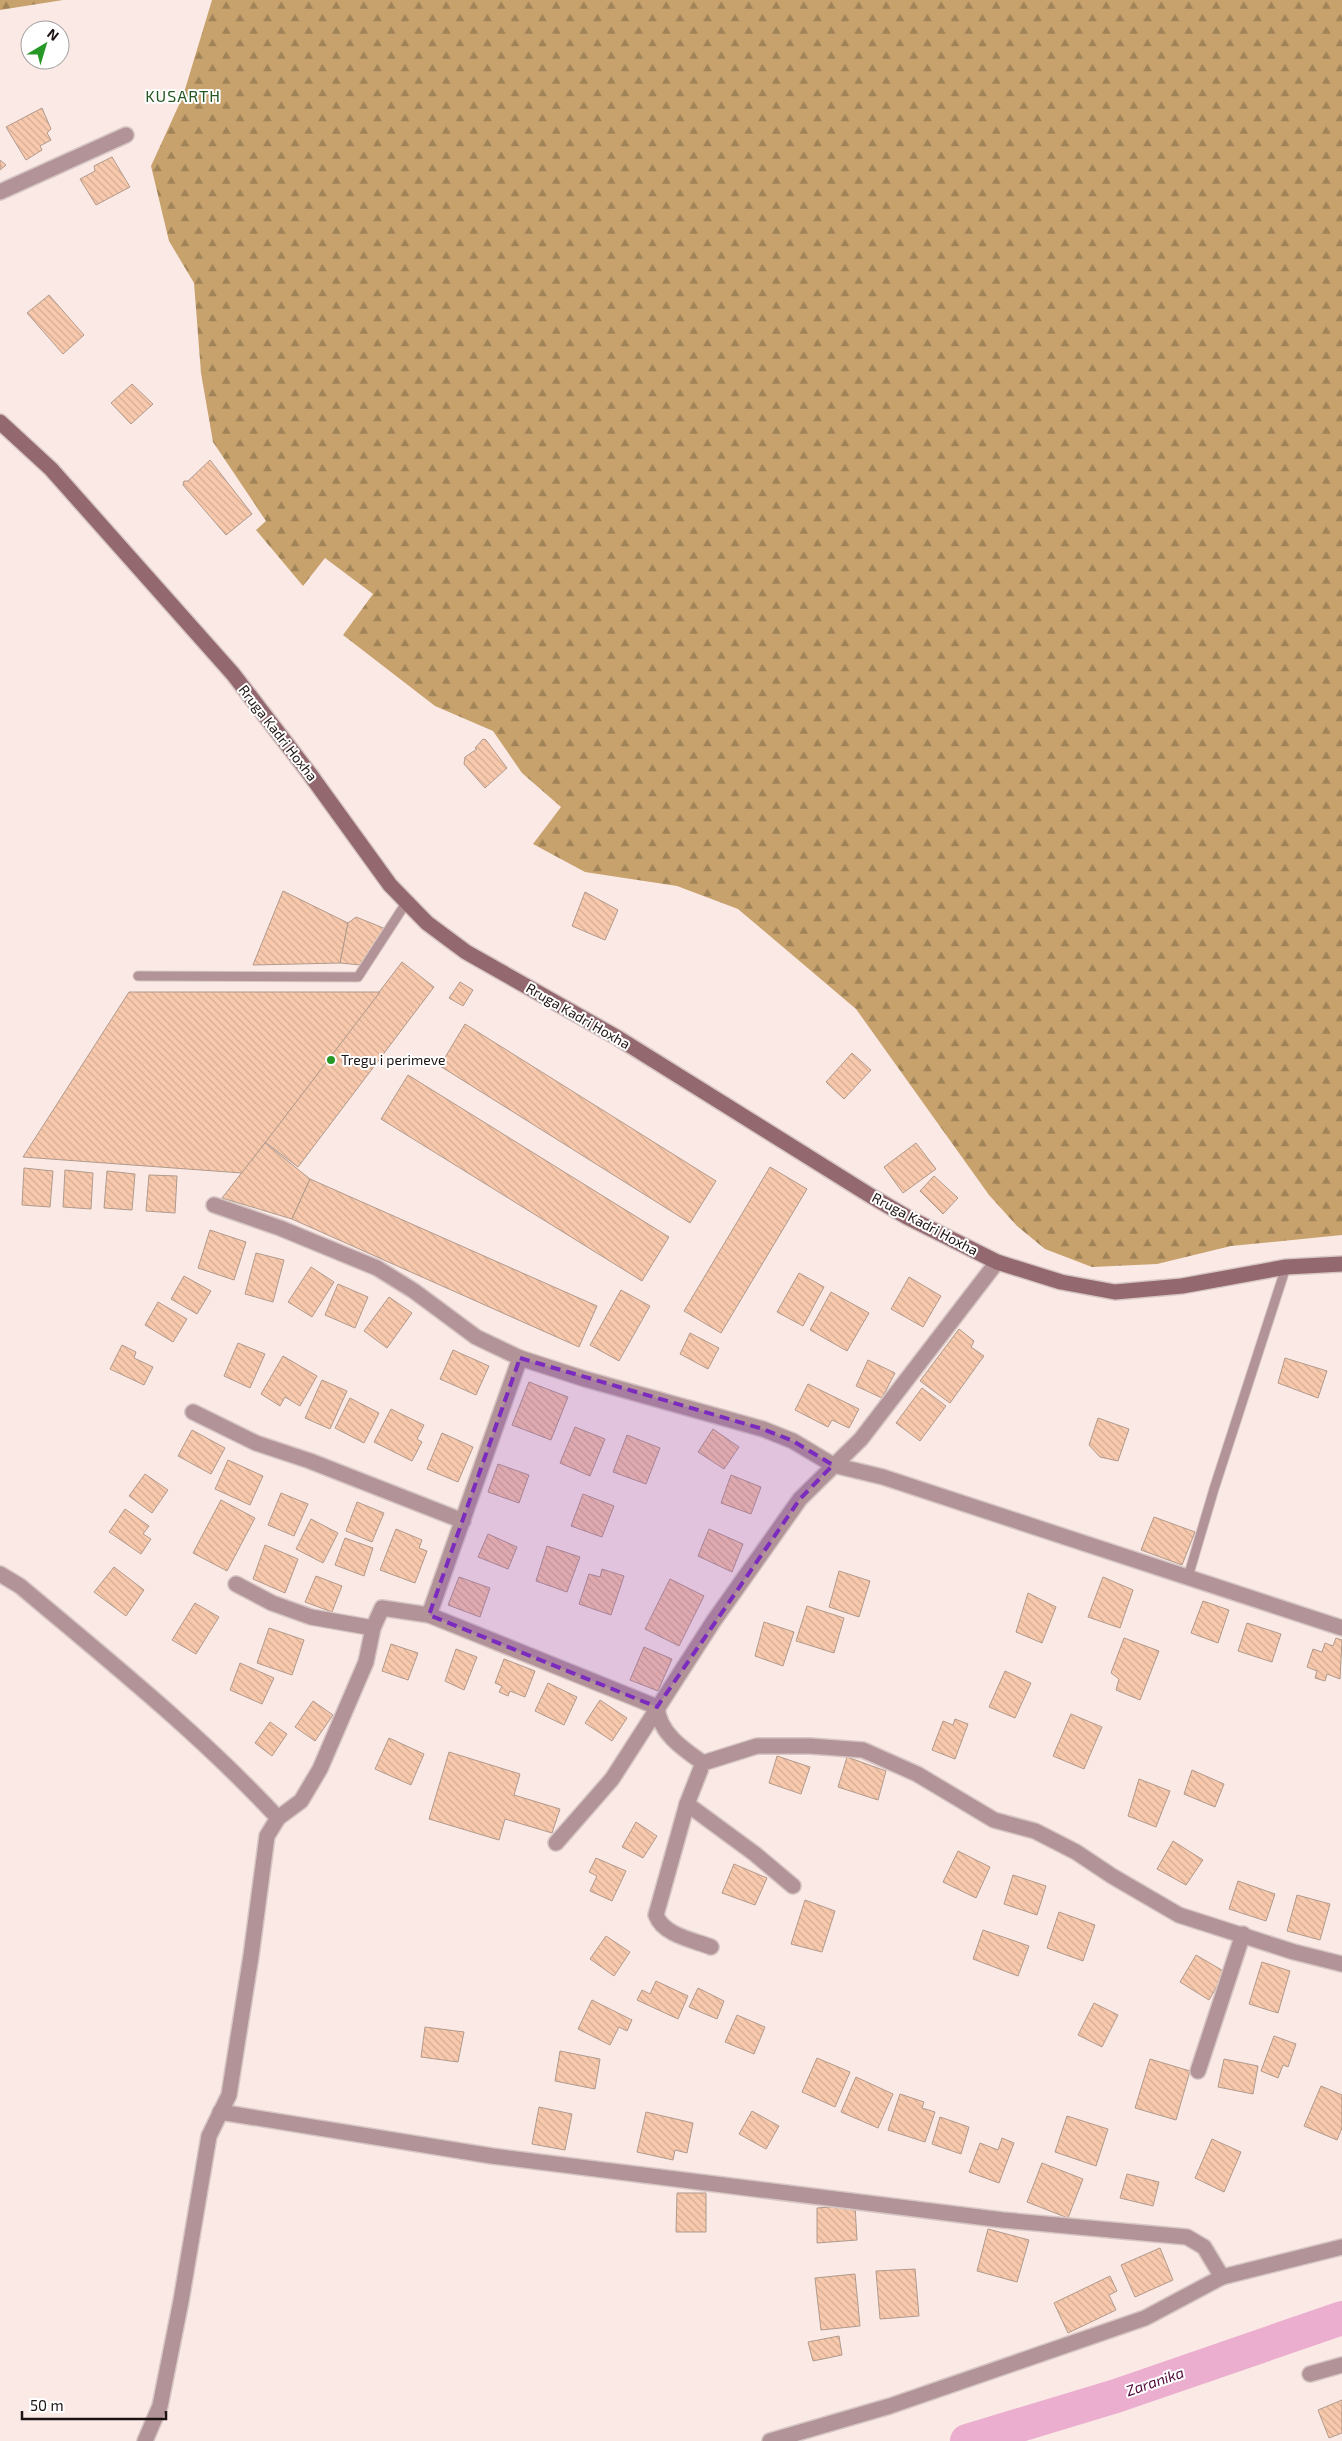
<svg xmlns="http://www.w3.org/2000/svg" width="1342" height="2441" viewBox="0 0 1342 2441" font-family="'Exo 2',sans-serif">
	<style>
		.forest { fill: url(#forest-firs) }
		.lines { fill: none; stroke-linecap: round; stroke-linejoin: round }
		.river { stroke: #ebaecf; stroke-width: 34 }
		.building { fill: url(#building-back-hatch); stroke: #b19a8c }
		.lane-casing { stroke: #d7c7c4; stroke-width: 11 }
		.street-casing { stroke: #d7c7c4; stroke-width: 18 }
		.secondary-casing { stroke: #d7c7c4; stroke-width: 18 }
		.lane { stroke: #b29398; stroke-width: 9 }
		.street { stroke: #b29398; stroke-width: 15 }
		.secondary { stroke: #93686f; stroke-width: 15 }
		.marked { fill: #7b2cbf; fill-opacity: 0.2; stroke: #7b2cbf; stroke-width: 4; stroke-dasharray: 10 6; stroke-linejoin: round }
		.poi-dot { fill: #279825; stroke: #fff; stroke-width: 2 }
		.labels { text-anchor: middle; stroke-width: 4; stroke-linejoin: round; paint-order: stroke }
		.street-label { font-size: 14px; fill: #1d1312; stroke: #fff }
		.poi-label { font-size: 14px; fill: #1d1312; stroke: #fff; text-anchor: start }
		.water-label { font-size: 15px; font-style: italic; fill: #500a39; stroke: #fff }
		.quarter-label { font-size: 16px; letter-spacing: 1px; fill: #245721; stroke: #fff }
	</style>
	<defs>
		<pattern id="forest-firs" width="22" height="20" patternUnits="userSpaceOnUse" patternTransform="scale(1.25)"><rect width="22" height="20" fill="#c7a26d"/><path d="M5 1l3.5 6h-7zM16 11l3.5 6h-7z" fill="#a18358"/></pattern>
		<pattern id="building-back-hatch" width="6" height="6" patternUnits="userSpaceOnUse" patternTransform="scale(1.25)"><rect width="6" height="6" fill="#f8c9ad"/><path d="M-1 5l2 2M0 0l6 6M5-1l2 2" fill="none" stroke="#d4ac94"/></pattern>
	</defs>
	<rect width="100%" height="100%" fill="#fbe9e6"/>
	<g class="forest">
		<path d="M0 0H63L0 10Z"/>
		<path d="M212 0H1342V1235L1231 1246 1157 1264 1092 1267 1045 1249 1017 1226 989 1195 856 1009 738 909 677 886 585 872 533 844 561 807 522 773 493 731 435 706 343 635 373 594 325 558 303 586 256 530 266 521 213 442 201 373 194 283 169 241 151 166 183 96Z"/>
	</g>
	<g class="lines">
		<path class="river" d="M967 2441 1116 2396 1342 2318"/>
	</g>
	<g class="building">
		<path d="M42 108 51 129 47 133 51 140 40 146 42 150 26 160 6 127Z"/>
		<path d="M112 157 130 187 96 205 80 179 95 171 94 166Z"/>
		<path d="M0 160 6 165 0 170Z"/>
		<path d="M49 295 84 335 63 354 27 313Z"/>
		<path d="M132 384 153 404 131 424 111 403Z"/>
		<path d="M210 460 252 514 226 535 183 485 184 481H188Z"/>
		<path d="M483 739 486 740 507 768 485 788 464 764 465 757 477 749 475 748Z"/>
		<path d="M283 891 348 923 340 963 253 965Z"/>
		<path d="M585 892 618 910 605 940 572 926Z"/>
		<path d="M356 917 386 929 361 965 340 963 348 923Z"/>
		<path d="M402 962 434 987 298 1167 265 1142Z"/>
		<path d="M460 982 473 990 463 1006 449 998Z"/>
		<path d="M129 992H380L242 1173 23 1157Z"/>
		<path d="M465 1024 716 1181 690 1223 440 1066Z"/>
		<path d="M852 1053 871 1070 844 1099 826 1082Z"/>
		<path d="M408 1075 669 1237 642 1281 381 1119Z"/>
		<path d="M265 1143 310 1179 292 1219 222 1198Z"/>
		<path d="M916 1143 936 1169 903 1193 884 1167Z"/>
		<path d="M770 1167 807 1189 721 1333 684 1311Z"/>
		<path d="M24 1168 53 1171 50 1207 22 1205Z"/>
		<path d="M65 1170 93 1173 91 1209 63 1207Z"/>
		<path d="M107 1171 135 1174 132 1210 104 1208Z"/>
		<path d="M149 1175 177 1176 175 1213 146 1211Z"/>
		<path d="M934 1176 958 1198 943 1214 920 1191Z"/>
		<path d="M310 1179 597 1306 579 1347 292 1219Z"/>
		<path d="M210 1230 246 1242 234 1280 198 1268Z"/>
		<path d="M256 1253 284 1260 273 1302 245 1294Z"/>
		<path d="M311 1267 334 1282 312 1317 288 1302Z"/>
		<path d="M799 1273 824 1287 803 1326 777 1312Z"/>
		<path d="M184 1276 211 1291 197 1314 171 1299Z"/>
		<path d="M909 1277 941 1296 923 1327 891 1309Z"/>
		<path d="M338 1284 368 1297 355 1328 325 1315Z"/>
		<path d="M621 1290 650 1306 619 1361 590 1345Z"/>
		<path d="M831 1292 869 1313 847 1351 810 1330Z"/>
		<path d="M389 1297 412 1313 387 1348 364 1331Z"/>
		<path d="M158 1302 187 1319 173 1342 145 1325Z"/>
		<path d="M959 1329 974 1341 971 1347 984 1356 950 1403 920 1381Z"/>
		<path d="M690 1333 719 1348 708 1369 680 1354Z"/>
		<path d="M238 1343 265 1354 250 1388 224 1376Z"/>
		<path d="M122 1345 136 1352 134 1358 153 1367 144 1385 110 1369Z"/>
		<path d="M453 1350 489 1366 476 1395 440 1379Z"/>
		<path d="M283 1356 317 1376 300 1406 285 1397 280 1406 261 1394Z"/>
		<path d="M1285 1358 1327 1371 1318 1398 1278 1383Z"/>
		<path d="M868 1360 895 1373 882 1398 856 1386Z"/>
		<path d="M322 1380 347 1391 330 1429 305 1418Z"/>
		<path d="M529 1382 568 1397 551 1440 512 1425Z"/>
		<path d="M808 1384 859 1409 849 1428 832 1420 828 1427 795 1410Z"/>
		<path d="M922 1388 946 1406 920 1441 896 1423Z"/>
		<path d="M350 1398 379 1413 364 1443 335 1428Z"/>
		<path d="M391 1409 424 1425 417 1439 422 1442 412 1461 374 1442Z"/>
		<path d="M1098 1418 1129 1429 1118 1461 1100 1457 1089 1445Z"/>
		<path d="M575 1427 605 1439 590 1476 560 1463Z"/>
		<path d="M713 1429 739 1447 724 1469 698 1452Z"/>
		<path d="M192 1430 225 1448 211 1474 178 1456Z"/>
		<path d="M442 1433 473 1447 458 1482 427 1469Z"/>
		<path d="M627 1435 660 1448 646 1484 613 1472Z"/>
		<path d="M228 1460 263 1476 250 1505 215 1489Z"/>
		<path d="M498 1464 529 1475 519 1503 488 1492Z"/>
		<path d="M145 1474 168 1490 152 1513 129 1496Z"/>
		<path d="M731 1475 761 1487 751 1514 721 1503Z"/>
		<path d="M281 1493 308 1504 294 1536 268 1525Z"/>
		<path d="M583 1494 614 1506 602 1537 571 1526Z"/>
		<path d="M221 1500 255 1518 227 1571 193 1553Z"/>
		<path d="M357 1502 384 1513 372 1542 346 1531Z"/>
		<path d="M125 1509 149 1526 143 1534 151 1539 141 1554 109 1532Z"/>
		<path d="M1154 1517 1195 1532 1182 1565 1141 1550Z"/>
		<path d="M311 1519 338 1533 323 1563 296 1549Z"/>
		<path d="M396 1529 422 1540 419 1548 427 1551 415 1583 380 1570Z"/>
		<path d="M709 1529 743 1544 732 1572 698 1556Z"/>
		<path d="M488 1534 517 1547 508 1569 478 1557Z"/>
		<path d="M345 1538 373 1548 364 1576 335 1565Z"/>
		<path d="M265 1545 298 1559 285 1593 253 1579Z"/>
		<path d="M547 1546 580 1557 567 1592 536 1581Z"/>
		<path d="M114 1567 144 1590 126 1616 94 1592Z"/>
		<path d="M602 1569 624 1576 611 1615 579 1604 589 1574 600 1577Z"/>
		<path d="M839 1571 870 1581 859 1617 829 1607Z"/>
		<path d="M316 1576 342 1586 332 1612 305 1602Z"/>
		<path d="M459 1577 490 1588 480 1617 448 1605Z"/>
		<path d="M1103 1577 1133 1590 1120 1628 1088 1617Z"/>
		<path d="M670 1579 704 1596 679 1646 645 1629Z"/>
		<path d="M1028 1593 1056 1607 1042 1643 1016 1632Z"/>
		<path d="M1203 1601 1229 1610 1218 1643 1191 1633Z"/>
		<path d="M195 1603 219 1617 196 1654 172 1640Z"/>
		<path d="M807 1606 844 1618 834 1653 796 1641Z"/>
		<path d="M764 1622 794 1632 783 1666 755 1656Z"/>
		<path d="M1247 1623 1281 1634 1272 1662 1238 1651Z"/>
		<path d="M269 1628 304 1640 292 1675 257 1663Z"/>
		<path d="M1124 1638 1159 1651 1140 1700 1116 1690 1119 1679 1111 1673Z"/>
		<path d="M1336 1638 1342 1640 1340 1679 1327 1674 1325 1681 1315 1678 1317 1671 1307 1667 1313 1649 1322 1652 1325 1643 1333 1646Z"/>
		<path d="M391 1644 418 1653 408 1680 382 1671Z"/>
		<path d="M644 1647 672 1659 658 1691 630 1680Z"/>
		<path d="M456 1649 477 1657 464 1690 445 1681Z"/>
		<path d="M504 1659 535 1671 525 1697 510 1691 508 1696 499 1692 502 1686 495 1683Z"/>
		<path d="M240 1663 274 1678 262 1704 230 1690Z"/>
		<path d="M1005 1671 1031 1683 1015 1718 989 1707Z"/>
		<path d="M548 1683 577 1697 564 1725 535 1711Z"/>
		<path d="M600 1700 627 1718 612 1741 585 1723Z"/>
		<path d="M313 1701 333 1715 315 1741 295 1727Z"/>
		<path d="M1071 1714 1102 1727 1084 1769 1053 1756Z"/>
		<path d="M955 1719 968 1724 955 1759 932 1750 943 1721 953 1725Z"/>
		<path d="M270 1722 287 1734 272 1756 255 1743Z"/>
		<path d="M389 1738 424 1754 411 1785 375 1769Z"/>
		<path d="M449 1752 520 1774 514 1795 560 1809 552 1833 505 1819 499 1840 429 1819Z"/>
		<path d="M777 1756 810 1767 801 1794 769 1783Z"/>
		<path d="M847 1757 886 1771 878 1800 838 1787Z"/>
		<path d="M1192 1770 1224 1784 1215 1807 1184 1794Z"/>
		<path d="M1139 1779 1170 1791 1156 1827 1128 1816Z"/>
		<path d="M636 1822 657 1836 643 1858 622 1847Z"/>
		<path d="M1173 1841 1203 1860 1186 1885 1157 1869Z"/>
		<path d="M958 1851 990 1867 976 1898 943 1882Z"/>
		<path d="M596 1858 626 1871 612 1901 590 1891 597 1876 589 1872Z"/>
		<path d="M734 1864 767 1878 755 1905 722 1893Z"/>
		<path d="M1013 1875 1046 1886 1037 1915 1004 1904Z"/>
		<path d="M1238 1881 1275 1894 1266 1921 1229 1909Z"/>
		<path d="M1297 1895 1330 1904 1320 1940 1287 1931Z"/>
		<path d="M805 1900 835 1911 822 1952 791 1944Z"/>
		<path d="M1059 1912 1095 1925 1083 1961 1047 1948Z"/>
		<path d="M983 1930 1029 1946 1018 1976 973 1959Z"/>
		<path d="M606 1936 630 1952 614 1976 590 1959Z"/>
		<path d="M1196 1955 1225 1972 1209 2000 1180 1982Z"/>
		<path d="M1262 1962 1290 1971 1278 2013 1249 2004Z"/>
		<path d="M656 1981 688 1996 678 2019 637 2000 642 1990 650 1994Z"/>
		<path d="M698 1988 724 2001 717 2019 689 2007Z"/>
		<path d="M592 2000 632 2020 627 2031 619 2027 610 2045 578 2029Z"/>
		<path d="M1094 2003 1118 2015 1102 2047 1078 2035Z"/>
		<path d="M737 2015 765 2027 754 2054 725 2042Z"/>
		<path d="M425 2027 464 2032 458 2062 421 2057Z"/>
		<path d="M1274 2036 1296 2044 1288 2067 1283 2065 1278 2078 1261 2071Z"/>
		<path d="M560 2051 600 2059 595 2089 555 2081Z"/>
		<path d="M817 2058 850 2072 835 2107 802 2092Z"/>
		<path d="M1150 2059 1190 2071 1176 2120 1135 2108Z"/>
		<path d="M1224 2059 1258 2066 1253 2094 1218 2087Z"/>
		<path d="M856 2077 893 2094 878 2128 841 2112Z"/>
		<path d="M1321 2086 1342 2095V2128L1337 2140 1304 2126Z"/>
		<path d="M900 2094 924 2102 922 2108 935 2112 925 2142 888 2130Z"/>
		<path d="M539 2107 572 2114 565 2150 532 2144Z"/>
		<path d="M752 2111 779 2126 766 2149 739 2134Z"/>
		<path d="M646 2112 693 2123 687 2153 675 2150 673 2160 637 2152Z"/>
		<path d="M1067 2116 1108 2129 1096 2166 1055 2152Z"/>
		<path d="M940 2117 969 2127 961 2154 932 2144Z"/>
		<path d="M1002 2138 1014 2143 999 2183 969 2172 980 2143 998 2150Z"/>
		<path d="M1212 2139 1241 2152 1224 2192 1195 2178Z"/>
		<path d="M1042 2163 1083 2179 1068 2218 1027 2202Z"/>
		<path d="M1127 2174 1159 2182 1153 2206 1120 2198Z"/>
		<path d="M677 2193H706V2232H676Z"/>
		<path d="M855 2205 857 2240 817 2243V2208Z"/>
		<path d="M988 2229 1029 2240 1017 2282 977 2271Z"/>
		<path d="M1160 2248 1173 2280 1135 2297 1121 2265Z"/>
		<path d="M915 2269 919 2316 880 2319 876 2271Z"/>
		<path d="M855 2274 860 2326 821 2330 815 2278Z"/>
		<path d="M1110 2276 1117 2291 1109 2295 1116 2310 1068 2333 1054 2303Z"/>
		<path d="M839 2336 842 2355 813 2361 808 2342Z"/>
		<path d="M1342 2400V2433L1329 2438 1318 2410Z"/>
	</g>
	<g class="lines">
		<defs>
			<g id="lane">
				<path d="M138 976 358 977 406 903"/>
				<path d="M1188 1577 1214 1489 1286 1267"/>
			</g>
			<g id="street">
				<path d="M0 192 126 135"/>
				<path d="M214 1205 280 1228 377 1268 414 1291 476 1337 520 1358 585 1379 763 1429 793 1441 833 1465 883 1477 1342 1628"/>
				<path d="M193 1412 256 1443 310 1461 463 1521"/>
				<path d="M0 1574 20 1586C109 1661 199 1733 278 1818L267 1836 251 1956 229 2095 209 2136 181 2301 160 2406 145 2441"/>
				<path d="M236 1584 272 1603 311 1617 373 1628"/>
				<path d="M429 1615 520 1358"/>
				<path d="M687 1804 755 1854 793 1886"/>
				<path d="M278 1818 301 1801 320 1769 366 1662 373 1628 382 1608 429 1615 657 1707C659 1733 683 1749 703 1763"/>
				<path d="M556 1843 612 1779 713 1622 800 1499 861 1439 997 1262"/>
				<path d="M711 1947C693 1940 663 1935 656 1915L687 1804 703 1763 757 1746H810L863 1750 917 1774 994 1820 1035 1831 1076 1852 1112 1876 1179 1915 1294 1952 1342 1964"/>
				<path d="M1198 2071 1243 1934"/>
				<path d="M220 2112 492 2156 1003 2220 1187 2237 1204 2247 1222 2277"/>
				<path d="M1310 2374 1342 2365"/>
				<path d="M770 2441 890 2406 1145 2318 1222 2277 1342 2247"/>
			</g>
			<path id="secondary" d="M0 422 51 469 233 674 309 773 390 885 427 923 466 952 618 1038 871 1196 907 1217 997 1262 1061 1282 1115 1292 1182 1286 1286 1267 1342 1264"/>
		</defs>
		<use href="#lane" class="lane-casing"/>
		<use href="#street" class="street-casing"/>
		<use href="#secondary" class="secondary-casing"/>
		<use href="#lane" class="lane"/>
		<use href="#street" class="street"/>
		<use href="#secondary" class="secondary"/>
	</g>
	<path class="marked" d="M520 1358 763 1429 793 1441 833 1465 800 1499 657 1707 429 1615Z"/>
	<circle class="poi-dot" cx="331" cy="1060" r="5"/>
	<g class="labels">
		<g class="street-label">
			<text transform="translate(278 733) rotate(52)" y="5">Rruga Kadri Hoxha</text>
			<text transform="translate(578 1016) rotate(30)" y="5">Rruga Kadri Hoxha</text>
			<text transform="translate(925 1224) rotate(28)" y="5">Rruga Kadri Hoxha</text>
		</g>
		<g class="poi-label">
			<text x="341" y="1065">Tregu i perimeve</text>
		</g>
		<g class="water-label">
			<text transform="translate(1155 2382) rotate(-19)" y="5">Zaranika</text>
		</g>
		<g class="quarter-label">
			<text x="183" y="102">KUSARTH</text>
		</g>
	</g>
	<g transform="translate(45 45) rotate(38)"><circle r="24" fill="#ffffff" stroke="#a5a1a0"/>
	<path d="M0-4L9 19L0 12L-9 19Z" fill="#279825"/>
	<text y="-8" font-size="14" font-weight="bold" text-anchor="middle" fill="#1d1312">N</text>
	</g>
	<path d="M22 2411v8h144v-8" fill="none" stroke="#1d1312" stroke-width="2.5"/>
	<text x="30" y="2411" font-size="15" fill="#1d1312" stroke="#ffffff" stroke-width="4" paint-order="stroke">50 m</text>
</svg>
